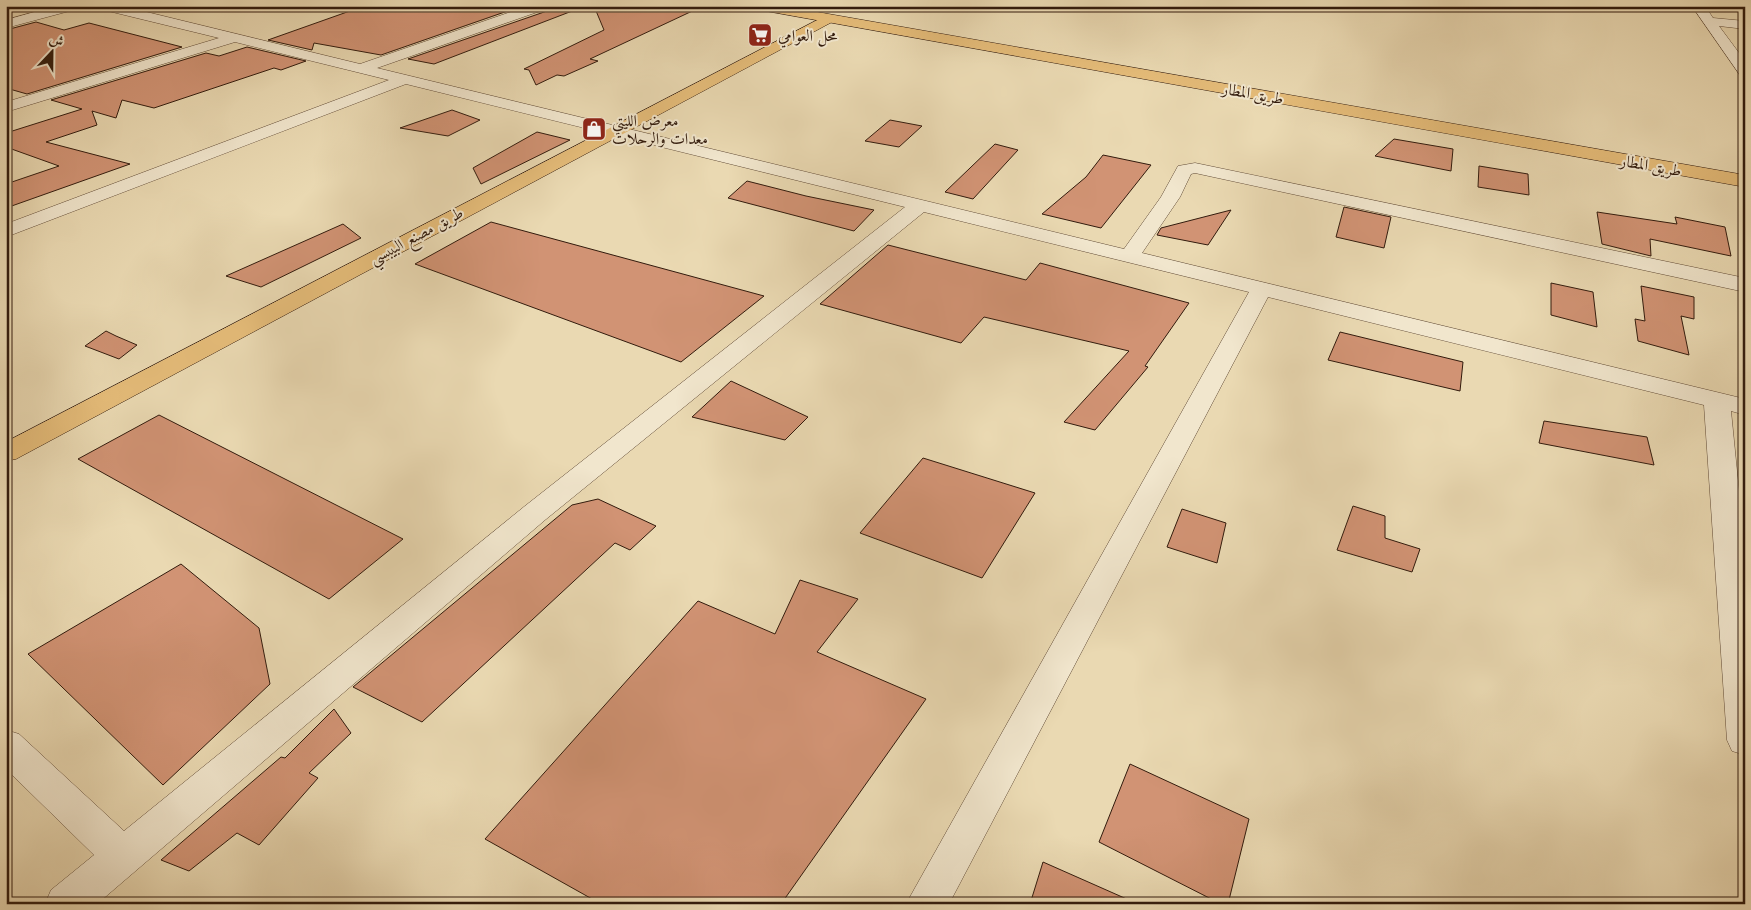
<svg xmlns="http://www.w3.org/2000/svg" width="1751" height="910" viewBox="0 0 1751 910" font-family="'Old Standard TT',Amiri,serif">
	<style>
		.building { fill: #d19374; stroke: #321b0d }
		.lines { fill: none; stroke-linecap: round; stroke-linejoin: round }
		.minor-casing { stroke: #604a36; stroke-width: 1 }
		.major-casing { stroke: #321b0d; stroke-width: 1 }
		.highway-casing { stroke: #321b0d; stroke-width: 1 }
		.minor { fill: #f1e6cd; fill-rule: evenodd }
		.major { fill: #e5bc79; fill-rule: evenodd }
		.highway { fill: #e5bc79; fill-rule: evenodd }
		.labels { text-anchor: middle; stroke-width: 4; stroke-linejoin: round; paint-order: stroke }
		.far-poi-label { font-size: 16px; fill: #321b0d; stroke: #f1e6cd; text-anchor: start }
		.far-street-label { font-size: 16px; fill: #321b0d; stroke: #f1e6cd }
	</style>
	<rect width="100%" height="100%" fill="#ead9b2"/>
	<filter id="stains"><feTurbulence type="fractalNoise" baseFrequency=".004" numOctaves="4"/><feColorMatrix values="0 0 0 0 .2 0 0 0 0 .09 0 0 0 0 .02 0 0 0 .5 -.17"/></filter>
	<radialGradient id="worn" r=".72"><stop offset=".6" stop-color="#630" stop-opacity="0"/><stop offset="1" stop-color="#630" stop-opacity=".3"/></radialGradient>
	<g class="building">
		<path d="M364 6H522L381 55 314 43 312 50 268 40Z"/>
		<path d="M549 6H580V8L434 64 408 59 547 11Z"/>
		<path d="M594 6H703L590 59 598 61 564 76 557 75 536 85 529 70 524 69 604 30Z"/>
		<path d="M36 22 64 30 89 23 182 47 27 94 6 88V30Z"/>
		<path d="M247 47 306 61 281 70 274 68 154 108 122 100 116 118 92 111 97 125 46 142 130 164 6 208V184L59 166 6 147V133L82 109 51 100 206 53 219 56Z"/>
		<path d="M452 110 480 120 448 136 400 128Z"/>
		<path d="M890 120 922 126 899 147 865 141Z"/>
		<path d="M537 132 570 140 481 184 473 168Z"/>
		<path d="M1394 139 1453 149 1451 171 1375 156Z"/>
		<path d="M995 144 1018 150 973 199 945 192Z"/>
		<path d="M1103 155 1151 165 1101 228 1042 214 1086 177Z"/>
		<path d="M1479 166 1528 174 1529 195 1478 187Z"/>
		<path d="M747 181 806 196 874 210 854 231 728 198Z"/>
		<path d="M1344 207 1391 217 1384 248 1336 237Z"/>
		<path d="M1231 210 1208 245 1157 235 1161 228Z"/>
		<path d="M1597 212 1677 224 1675 217 1725 227 1731 256 1650 239 1651 256 1602 244Z"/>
		<path d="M491 222 764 296 681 362 415 264Z"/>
		<path d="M343 224 361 238 261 287 226 276Z"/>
		<path d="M888 245 1026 280 1040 263 1189 303 1145 366 1148 367 1095 430 1064 422 1129 351 984 317 961 343 820 304Z"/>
		<path d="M1551 283 1593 292 1597 327 1551 315Z"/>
		<path d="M1641 286 1694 297V319L1681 316 1689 355 1638 341 1635 319 1645 321Z"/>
		<path d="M106 331 116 336 137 345 119 359 85 346Z"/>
		<path d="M1340 332 1463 362 1460 391 1328 360Z"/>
		<path d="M731 381 808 417 785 440 692 417Z"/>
		<path d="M159 415 403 539 329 599 78 459Z"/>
		<path d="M1544 421 1647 437 1654 465 1539 443Z"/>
		<path d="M923 458 1035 493 982 578 860 533Z"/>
		<path d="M598 499 656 526 630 550 615 543 422 722 353 687 572 505Z"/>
		<path d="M1353 506 1385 516V538L1420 549 1412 572 1337 550Z"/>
		<path d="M1182 509 1226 523 1217 563 1167 547Z"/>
		<path d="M181 564 259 628 270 684 163 785 28 654Z"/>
		<path d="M800 580 858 599 817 652 926 699 781 904H601L485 839 698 601 775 634Z"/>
		<path d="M334 709 351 733 309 773 318 778 259 845 237 833 189 871 161 860 281 757 285 758Z"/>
		<path d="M1130 764 1249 819 1228 904H1221L1099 842Z"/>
		<path d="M1043 862 1138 904H1030Z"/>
	</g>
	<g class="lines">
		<defs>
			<g id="minor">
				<path d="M56 6H78L77 9 6 28V20Z"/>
				<path d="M99 6H122L360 64 528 6H547L546 9 377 68 1124 249 1161 197 1178 166 1195 163 1745 278V292L1195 173 1191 174 1180 197 1142 253 1745 399V415L1731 411 1745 551V755L1732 751 1727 740 1704 405 1268 297 949 904H906L1249 292 924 212 545 520 97 904H45L51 890 94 855 6 769V730L19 734 124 831 525 506 905 207 406 84 6 237V224L389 80 235 42 6 112V102L219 38 100 9Z"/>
				<path d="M1692 6H1705L1713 18 1745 21V29L1719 26 1745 61V76L1740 75Z"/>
			</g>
			<path id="major" d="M827 15 832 16 834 19 832 22 16 459 6 461V442Z"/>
			<path id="highway" d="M754 6H783L1745 175V187L760 10Z"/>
		</defs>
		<use href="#minor" class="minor-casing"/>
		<use href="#major" class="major-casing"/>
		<use href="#highway" class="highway-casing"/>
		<use href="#minor" class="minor"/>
		<use href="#major" class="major"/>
		<use href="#highway" class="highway"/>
	</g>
	<defs>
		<symbol id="supermarket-square" viewBox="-11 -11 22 22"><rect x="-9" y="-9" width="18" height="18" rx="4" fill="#8f2418" stroke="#f1e6cd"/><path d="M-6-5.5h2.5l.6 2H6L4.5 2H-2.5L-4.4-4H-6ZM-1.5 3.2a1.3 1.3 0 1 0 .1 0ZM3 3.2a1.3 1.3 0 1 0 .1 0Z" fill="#fff"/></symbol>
		<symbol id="shop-square" viewBox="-11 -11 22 22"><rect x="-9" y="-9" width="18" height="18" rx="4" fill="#8f2418" stroke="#f1e6cd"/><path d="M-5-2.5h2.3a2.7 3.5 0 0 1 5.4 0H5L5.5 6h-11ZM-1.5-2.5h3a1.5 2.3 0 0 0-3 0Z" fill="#fff"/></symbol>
	</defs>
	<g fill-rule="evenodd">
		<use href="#supermarket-square" x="746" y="21" width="28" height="28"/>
		<use href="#shop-square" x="580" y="115" width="28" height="28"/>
	</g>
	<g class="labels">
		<g class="far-poi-label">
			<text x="778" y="41">محل العوامي</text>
			<text x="612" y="126">معرض الليتي<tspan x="612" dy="18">معدات والرحلات</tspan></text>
		</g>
		<g class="far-street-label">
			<text transform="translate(1253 93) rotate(10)" y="6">طريق المطار</text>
			<text transform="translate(1651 165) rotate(10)" y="6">طريق المطار</text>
			<text transform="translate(416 235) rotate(-28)" y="6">طريق مصنع البيبسي</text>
		</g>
	</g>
	<rect width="1751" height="910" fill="none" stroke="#ead9b2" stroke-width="25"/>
	<rect x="8" y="8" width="1736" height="895" fill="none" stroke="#321b0d" stroke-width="2.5"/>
	<rect x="12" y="12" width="1726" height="885" fill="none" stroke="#321b0d"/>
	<g transform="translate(52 52) rotate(22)" stroke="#f1e6cd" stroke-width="4" paint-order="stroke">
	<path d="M0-4L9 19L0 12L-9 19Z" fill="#321b0d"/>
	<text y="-8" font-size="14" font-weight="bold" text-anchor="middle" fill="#321b0d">ش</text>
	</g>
	<rect width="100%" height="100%" filter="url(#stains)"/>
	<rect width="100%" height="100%" fill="url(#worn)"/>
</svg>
